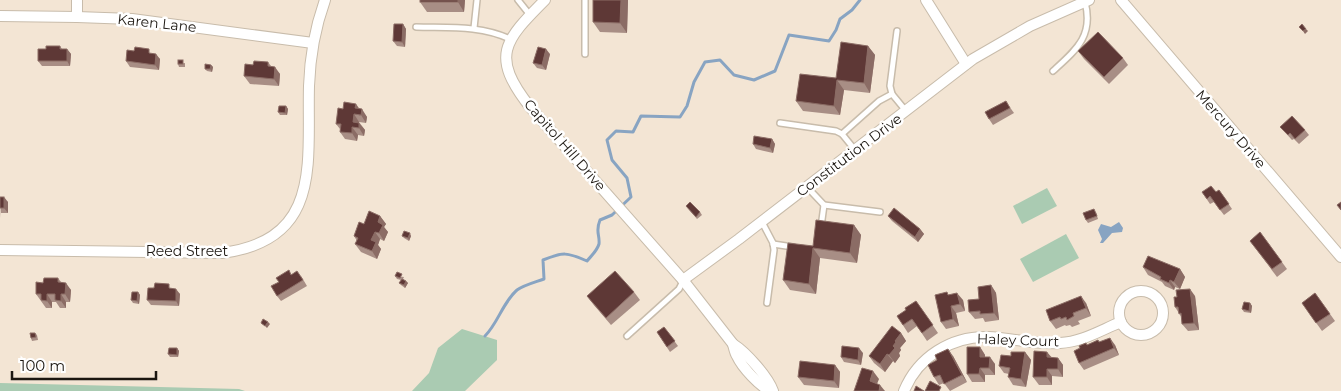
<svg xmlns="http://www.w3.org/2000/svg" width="1341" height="391" viewBox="0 0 1341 391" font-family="Montserrat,sans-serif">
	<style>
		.green { fill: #aacbb2 }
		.water { fill: #88a4c2 }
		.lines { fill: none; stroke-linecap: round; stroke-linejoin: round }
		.stream { stroke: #88a4c2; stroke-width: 3 }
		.lane-casing { stroke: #c8bcab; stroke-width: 8 }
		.street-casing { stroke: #c8bcab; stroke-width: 12 }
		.lane { stroke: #fff; stroke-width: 5 }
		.street { stroke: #fff; stroke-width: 10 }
		.wall { fill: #a88e85 }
		.shaded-wall { fill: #8b6c65 }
		.building { fill: #5e3836; stroke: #8b6c65 }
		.labels { text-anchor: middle; stroke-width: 5; stroke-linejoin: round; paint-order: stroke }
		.street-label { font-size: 14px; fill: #1b1610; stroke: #fff }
	</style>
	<rect width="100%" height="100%" fill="#f3e5d4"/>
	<g class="green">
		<path d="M1047 188 1057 206 1022 224 1013 206Z"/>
		<path d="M1066 234 1079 258 1033 282 1020 259Z"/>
		<path d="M462 329 497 340V360L465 391H412L429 373 438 348Z"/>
		<path d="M0 383 239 389 245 391H0Z"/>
	</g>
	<path class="water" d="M1119 222 1123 228 1122 232 1112 233 1103 243H1100L1102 239 1098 230 1101 224 1111 227Z"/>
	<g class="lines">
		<path class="stream" d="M485 336C498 323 503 302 517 290 524 285 536 282 544 279L543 260C563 252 567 252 587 261 591 256 597 251 599 244 600 234 595 232 600 220L612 215 631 197 627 178 612 160 607 140 616 131 633 132 641 116 680 117 687 106 694 82 705 62 720 60 734 75 754 80 775 71 789 35 829 41 836 30 840 19 852 10 860 0"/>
		<defs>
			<g id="lane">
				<path d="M518 0 530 15"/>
				<path d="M416 27C448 28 480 25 510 39"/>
				<path d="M474 28 477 0"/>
				<path d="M897 31 890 86 892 94 906 111"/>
				<path d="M585 54V0"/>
				<path d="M1053 71C1076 50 1094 36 1085 2"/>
				<path d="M780 123 836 131 842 134 855 150"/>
				<path d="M842 134 879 101 892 94"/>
				<path d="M807 187 824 205 821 227"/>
				<path d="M824 205 880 212"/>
				<path d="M762 222 773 243 774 250 767 303"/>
				<path d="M773 244 793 247"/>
				<path d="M627 336 679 289 683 281"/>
			</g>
			<g id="street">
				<path d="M545 0C504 41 490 56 530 107L683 280 733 344C746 352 768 377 773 391"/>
				<path d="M926 0 966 64"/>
				<path d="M1121 0 1341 257"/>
				<path d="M0 16 77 17 132 19 313 43"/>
				<path d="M77 17V0"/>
				<path d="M0 250 222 253C323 240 307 162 309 86 310 56 315 28 325 0"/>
				<path d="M683 280 739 239 973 59 1030 26 1089 0"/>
				<circle cx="1141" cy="313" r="22"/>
				<path d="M733 344C734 348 735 353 737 356 742 367 760 387 771 391"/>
				<path d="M904 391C918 357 951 336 988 337 1012 338 1036 345 1060 343 1082 342 1101 330 1121 322"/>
			</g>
		</defs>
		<use href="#lane" class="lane-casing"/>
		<use href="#street" class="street-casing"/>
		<use href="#lane" class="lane"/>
		<use href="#street" class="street"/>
	</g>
	<g class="wall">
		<path d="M420 0H465L464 12H427L420 2Z"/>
		<path d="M593 0H628L627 33 600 32 593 22Z"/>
		<path d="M403 24 406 29 405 47 397 46 393 41Z"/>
		<path d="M60 46 62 49H67L71 54 70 66H42L38 61 46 49Z"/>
		<path d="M868 46 875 55 870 93 844 90 840 115 803 111 796 101 836 78Z"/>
		<path d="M1078 51 1123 58 1128 65 1109 84 1084 59Z"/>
		<path d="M153 54 160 59 159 70 130 67 126 61Z"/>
		<path d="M550 54 546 70 537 68 533 63Z"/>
		<path d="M268 62 271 66 280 74 279 86 250 84 244 76 253 65Z"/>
		<path d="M185 63V67H179L178 64Z"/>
		<path d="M211 65 213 67 212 72 207 71 205 69Z"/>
		<path d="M286 106 288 109 287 115H280L278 112Z"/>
		<path d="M1009 106 1014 113 993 125 989 119Z"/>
		<path d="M343 109H360L367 117 366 123 359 122 365 130 364 136 358 135 357 141 345 139 340 132V129L336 124Z"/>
		<path d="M1280 127 1305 130 1309 135 1299 144 1294 139 1292 140Z"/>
		<path d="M772 139 775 144 773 153 756 149 753 144Z"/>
		<path d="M1219 190 1232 209 1224 215 1214 202 1210 204 1202 192H1216Z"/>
		<path d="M0 197 8 202V213H1V218Z"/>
		<path d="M686 206 700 212 702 215 697 219Z"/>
		<path d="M1096 212 1098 219 1088 223 1086 220Z"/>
		<path d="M380 216 386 224 384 227 388 232 384 241 380 239 378 245 381 249 377 259 361 252 355 244 357 241 354 236 364 224Z"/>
		<path d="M888 216 920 229 924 234 918 242 892 221Z"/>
		<path d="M854 225 861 235 857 263 820 258 816 294 790 290 783 280 813 246Z"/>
		<path d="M1260 232 1287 269 1277 277 1250 241Z"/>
		<path d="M402 236H411L409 241 404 238Z"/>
		<path d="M1143 267 1180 269 1185 277 1180 289 1175 287 1174 290 1165 286 1162 282 1148 275Z"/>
		<path d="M292 274 301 276 307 286 281 301 277 296Z"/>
		<path d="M395 276 404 277 403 279 408 283 405 288 401 285 399 283 401 280 397 279Z"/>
		<path d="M58 278 61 282 71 290 70 302H66V308H60L56 302H52V308H46L36 294 43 283Z"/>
		<path d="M991 285 996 293 999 320 985 322 983 318 975 319 969 312Z"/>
		<path d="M172 288 180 294 179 306 151 305 147 300Z"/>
		<path d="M138 292 140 295 139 304 133 303 131 300Z"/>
		<path d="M634 292 640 300 611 325 593 304 587 296Z"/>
		<path d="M1315 293 1335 321 1322 331 1302 303Z"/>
		<path d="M949 295 963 300 965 311 956 313 959 326 946 329 941 322Z"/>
		<path d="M1195 296 1199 330 1188 331 1182 324V318L1175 307Z"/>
		<path d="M916 301 938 333 927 341 917 326 908 333 897 316 906 310Z"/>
		<path d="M1086 303 1091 316 1078 321 1080 324 1072 327 1070 325 1066 326 1065 325 1056 329 1050 321Z"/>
		<path d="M1250 303 1252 306 1251 313 1244 312 1242 309Z"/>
		<path d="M664 327 678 346 670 352 657 332Z"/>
		<path d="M35 333 37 335 38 340 32 341 31 338Z"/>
		<path d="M901 333 906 341 900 348 901 350 899 353 900 356 895 363 893 361 885 372 874 363 869 356Z"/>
		<path d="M1098 340 1099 342 1115 345 1119 355 1084 370 1079 363 1087 345Z"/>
		<path d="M980 347 985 355V357L995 364V375H985V382H972L967 374Z"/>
		<path d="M177 348 179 351 178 357H170L168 354Z"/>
		<path d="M1025 352 1031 360 1026 387 1013 385 1008 377 1009 374 1004 373 999 366Z"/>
		<path d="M1047 352 1051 358H1058L1063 365V377L1052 376V385H1039L1033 377Z"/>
		<path d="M863 353 861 365 844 362 841 357Z"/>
		<path d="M953 356 967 382 950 391 944 383 939 385 934 377Z"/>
		<path d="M835 365 840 372 839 388 804 385 798 377Z"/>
	</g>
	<g class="shaded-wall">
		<path d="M458 0H465L464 12 458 2Z"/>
		<path d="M621 0H628L627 33 620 23Z"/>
		<path d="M403 24 406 29 405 47 402 42Z"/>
		<path d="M1306 29 1308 31 1305 34 1303 31Z"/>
		<path d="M868 46 875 55 870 93 864 83Z"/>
		<path d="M67 49 71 54 70 66 67 61Z"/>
		<path d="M546 49 550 54 546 70 542 65Z"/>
		<path d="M156 54 160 59 159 70 155 65Z"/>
		<path d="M211 65 213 67 212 72 210 69Z"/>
		<path d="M275 67 280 74 279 86 274 79Z"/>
		<path d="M837 80 844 90 840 115 834 106Z"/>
		<path d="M356 104 361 111 360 116 355 108Z"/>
		<path d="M286 106 288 109 287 115 285 113Z"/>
		<path d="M362 109 367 117 366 123 361 115Z"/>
		<path d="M354 114 359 122V128L353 122Z"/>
		<path d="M359 123 365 130 364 136 359 128Z"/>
		<path d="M352 127 358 135 357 141 352 133Z"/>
		<path d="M772 139 775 144 773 153 770 148Z"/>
		<path d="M4 197 8 202V213L4 208Z"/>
		<path d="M380 216 386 224 384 227 388 232 384 241 379 233 378 222Z"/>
		<path d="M854 225 861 235 857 263 850 253Z"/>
		<path d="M920 229 924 234 918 242 915 237Z"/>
		<path d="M375 232 380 239 378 245 381 249 377 259 372 251 371 240Z"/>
		<path d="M410 233 411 236 409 241 408 238Z"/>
		<path d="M813 248 820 258 816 294 809 284Z"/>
		<path d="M1180 269 1185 277 1180 289 1174 282Z"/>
		<path d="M1170 280 1175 287 1174 290 1169 283Z"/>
		<path d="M406 281 408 283 405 288 404 285Z"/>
		<path d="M66 283 71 290 70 302 65 294Z"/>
		<path d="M991 285 996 293 999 320 994 313Z"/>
		<path d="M176 289 180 294 179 306 176 301Z"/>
		<path d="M1190 289 1195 296 1199 330 1194 323Z"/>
		<path d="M138 292 140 295 139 304 137 301Z"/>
		<path d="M957 293 963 300 965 311 960 304Z"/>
		<path d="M47 294 52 302V308L47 301Z"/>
		<path d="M61 294 66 302V308L61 301Z"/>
		<path d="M1081 296 1086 303 1091 316 1086 308Z"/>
		<path d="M1250 303 1252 306 1251 313 1249 311Z"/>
		<path d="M951 306 956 313 959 326 953 319Z"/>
		<path d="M268 322 270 324 267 328 265 326Z"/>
		<path d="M901 333 906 341 900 348 901 350 899 353 900 356 895 363 889 355 895 341Z"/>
		<path d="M1110 338 1115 345 1119 355 1114 348Z"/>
		<path d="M980 347 985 355V364L980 357Z"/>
		<path d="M177 348 179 351 178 357 177 355Z"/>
		<path d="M859 348 863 353 861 365 858 360Z"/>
		<path d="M948 349 953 356 967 382 962 375Z"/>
		<path d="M1025 352 1031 360 1026 387 1021 379Z"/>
		<path d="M1047 352 1053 359 1047 357Z"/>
		<path d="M887 354 893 361 885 372 880 364Z"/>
		<path d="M990 357 995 364V375L989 368Z"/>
		<path d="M1058 358 1063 365V377L1058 369Z"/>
		<path d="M835 365 840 372 839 388 834 381Z"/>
		<path d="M980 368 985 375V382L979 374Z"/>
		<path d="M1047 369 1052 376V385L1047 377Z"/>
		<path d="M873 371 879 379 875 389 870 381Z"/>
		<path d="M880 385 885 391H879Z"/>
	</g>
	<g class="building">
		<rect x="420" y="0" width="38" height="2"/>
		<path d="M593 0H621L620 23 593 22Z"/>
		<path d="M394 24H403L402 42 393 41Z"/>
		<path d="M1302 24 1306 29 1303 31 1299 27Z"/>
		<path d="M1098 32 1123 58 1104 77 1078 51Z"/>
		<path d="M841 42 868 46 864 83 837 80 834 106 796 101 800 74 836 78Z"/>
		<path d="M46 46H60V49H67V61H38V49H46Z"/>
		<path d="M135 47 149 49V53L156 54 155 65 126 61 127 50 134 51Z"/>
		<path d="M538 47 546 49 542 65 533 63Z"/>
		<rect x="178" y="60" width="5" height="4"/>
		<path d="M254 61 268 62V66L275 67 274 79 244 76 245 64 253 65Z"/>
		<path d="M205 64 211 65 210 69H205Z"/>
		<path d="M1006 101 1010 108 989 119 985 112Z"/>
		<path d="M344 102 356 104 355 108 362 109 361 115 354 114 353 122 359 123V128L352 127V133L340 132 341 124H336L338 108 343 109Z"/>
		<path d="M279 106H286L285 113 278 112Z"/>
		<path d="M1292 116 1305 130 1295 139 1290 133 1288 135 1280 127Z"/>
		<path d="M754 136 772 139 770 148 753 144Z"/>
		<path d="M1211 186 1216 192 1219 190 1229 204 1220 210 1210 196 1207 199 1202 192Z"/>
		<rect x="0" y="197" width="4" height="11"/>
		<path d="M690 202 700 212 696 217 686 206Z"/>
		<path d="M1341 202V210L1337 205Z"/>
		<path d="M894 208 920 229 915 237 888 216Z"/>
		<path d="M1094 209 1097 216 1086 220 1083 213Z"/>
		<path d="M369 211 380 216 378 222 383 225 379 233 375 232 371 240 376 242 372 251 355 244 358 238 354 236 359 222 364 224Z"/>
		<path d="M816 220 854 225 850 253 813 248 809 284 783 280 788 243 813 246Z"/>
		<path d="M404 231 410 233 408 238 402 236Z"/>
		<path d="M1260 232 1282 262 1272 269 1250 241Z"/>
		<path d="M1148 256 1180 269 1174 282 1170 280 1169 283 1160 279 1161 277 1143 267Z"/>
		<path d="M289 270 291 275 297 271 303 280 277 296 271 286 279 282 276 278Z"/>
		<path d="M615 271 634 292 606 318 587 296Z"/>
		<path d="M397 272 402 274 400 278 395 276Z"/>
		<path d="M44 278H58V282L66 283 65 294H61V301L55 300V294H47V301L41 300V294H36V282L43 283Z"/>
		<path d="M402 279 406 281 404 285 399 283Z"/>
		<path d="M155 283 169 284V288L176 289V301L147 300 148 288H154Z"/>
		<path d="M991 285 994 313 980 314V311L969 312 968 300 979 299 978 287Z"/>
		<path d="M1190 289 1194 323 1182 324 1181 313 1179 314 1178 307H1175L1174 297H1177L1176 290Z"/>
		<path d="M132 292H138L137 301 131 300Z"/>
		<path d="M947 292 948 295 957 293 960 304 951 306 953 319 941 322 935 295Z"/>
		<path d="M1315 293 1330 314 1316 323 1302 303Z"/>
		<path d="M1081 296 1086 308 1073 313 1074 316 1067 320 1066 317 1061 319 1060 317 1050 321 1046 310Z"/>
		<path d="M916 301 933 325 922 333 912 319 903 325 897 316 906 310 905 308Z"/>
		<path d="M1244 302 1250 303 1249 311 1242 309Z"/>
		<path d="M263 319 268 322 265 326 261 323Z"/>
		<path d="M892 326 901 333 895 341 896 342 893 346 895 348 889 355 887 354 880 364 869 356Z"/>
		<path d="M664 327 675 341 667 347 657 332Z"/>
		<path d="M30 333H35L36 337 31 338Z"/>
		<path d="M1110 338 1114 348 1079 363 1074 351 1080 348 1079 346 1086 343 1087 345 1098 340 1099 342Z"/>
		<path d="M842 346 859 348 858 360 841 357Z"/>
		<path d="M967 347H980V357H990L989 368H980L979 374H967Z"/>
		<path d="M169 348H177V355L168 354Z"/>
		<path d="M948 349 962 375 944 384 940 375 934 377 928 365 937 360 935 355Z"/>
		<path d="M1034 351 1047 352V357L1058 358V369H1047V377H1033Z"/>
		<path d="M1011 352H1025L1021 379 1008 377 1010 368 999 366 1001 355 1011 356Z"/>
		<path d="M800 361 835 365 834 381 798 377Z"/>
		<path d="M862 368 873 371 870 381 880 385 879 391H854Z"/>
		<path d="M930 381 941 387 939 391H925Z"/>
		<path d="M916 386 924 391H914Z"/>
	</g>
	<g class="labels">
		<g class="street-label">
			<text transform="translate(157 23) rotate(6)" y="5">Karen Lane</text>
			<text transform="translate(1231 129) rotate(49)" y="5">Mercury Drive</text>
			<text transform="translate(565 145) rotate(49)" y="5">Capitol Hill Drive</text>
			<text transform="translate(849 155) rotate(-37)" y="5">Constitution Drive</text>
			<text x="187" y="256">Reed Street</text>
			<text transform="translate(1018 340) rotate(2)" y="5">Haley Court</text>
		</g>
	</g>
	<path d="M12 371v8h144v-8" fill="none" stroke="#1b1610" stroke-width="2.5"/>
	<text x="20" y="371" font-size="15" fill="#1b1610" stroke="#ffffff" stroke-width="4" paint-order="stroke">100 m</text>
</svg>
